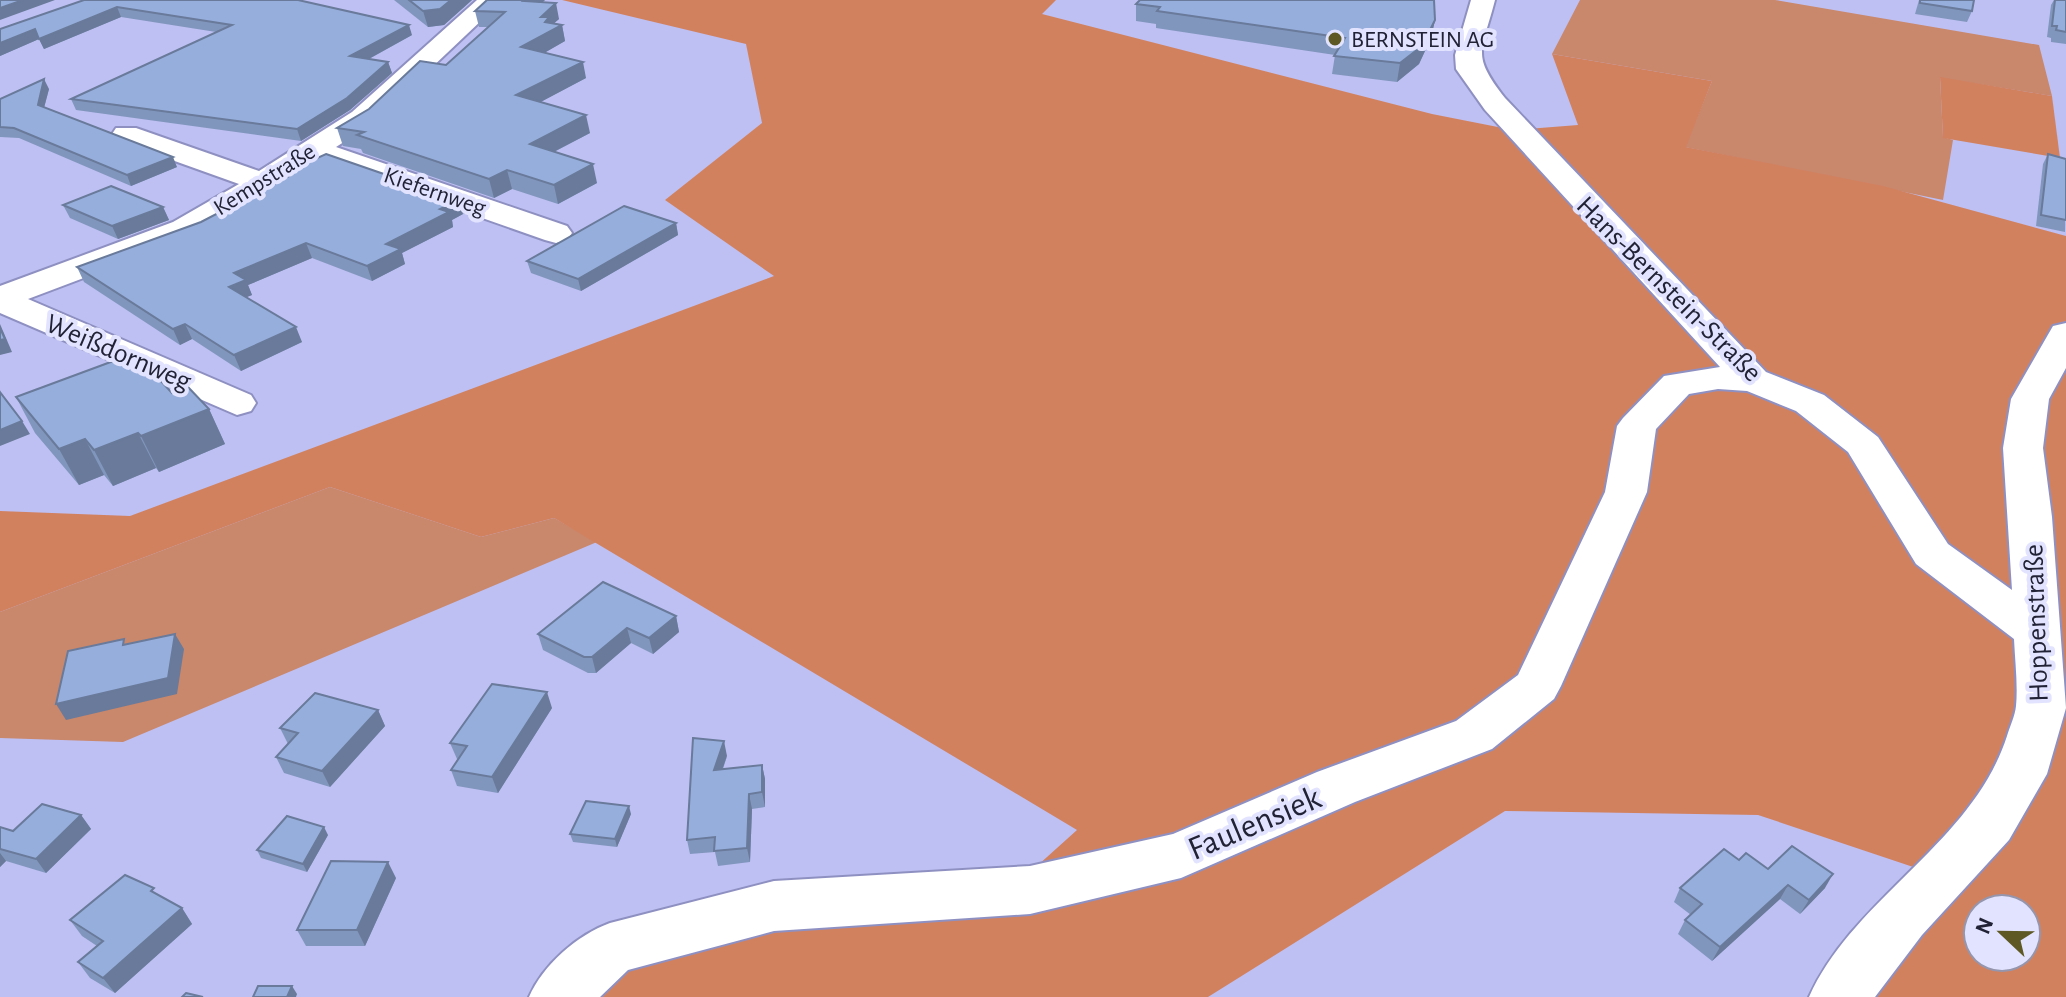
<svg xmlns="http://www.w3.org/2000/svg" width="2066" height="997" viewBox="0 0 2066 997" font-family="'Alegreya Sans',sans-serif">
	<style>
		.green { fill: #c9876c }
		.forest { fill: #d2815f; fill-rule: evenodd }
		.lines { fill: none; stroke-linecap: round; stroke-linejoin: round }
		.street-casing { stroke: #8f90c2; stroke-width: 4 }
		.street { fill: #fff; fill-rule: evenodd }
		.wall { fill: #8196bd }
		.shaded-wall { fill: #697a9a }
		.building { fill: #96aedc; stroke: #697a9a; stroke-width: 2 }
		.poi-dot { fill: #5d5824; stroke: #e2e3fe; stroke-width: 3 }
		.labels { text-anchor: middle; stroke-width: 8; stroke-linejoin: round; paint-order: stroke }
		.far-poi-label { font-size: 24px; fill: #222236; stroke: #e2e3fe; text-anchor: start }
		.far-street-label { font-size: 24px; fill: #222236; stroke: #e2e3fe }
		.street-label { font-size: 28px; fill: #222236; stroke: #e2e3fe }
		.near-street-label { font-size: 34px; fill: #222236; stroke: #e2e3fe }
	</style>
	<rect width="100%" height="100%" fill="#bec0f3"/>
	<g class="green">
		<path d="M1580 0H1775L2039 45 2052 96 1940 78 1943 137 1953 140 1943 200 1685 147 1712 81 1552 54Z"/>
		<path d="M330 487 481 537 554 518 597 542 123 742 0 738V612Z"/>
	</g>
	<g class="forest">
		<path d="M562 0H1056L1042 14 1432 114 1513 130 1578 125 1552 54 1712 81 1686 147 1883 186 2066 236V997H1860L1955 881 1758 815 1505 811 1208 997H571L596 973 1037 866 1077 830 554 518 481 537 330 487 0 612V511L130 516 774 276 665 200 762 123 746 44ZM1978 909H2026V957H1978Z"/>
		<path d="M1940 77 2052 96 2060 158 1943 138Z"/>
	</g>
	<g class="lines">
		<defs>
			<g id="street">
				<path d="M477 0H503L372 124 336 147 567 226 572 233 567 240 556 243 545 240 317 160 195 236 28 299 251 395 256 403 251 411 237 415 0 313V286L173 222 239 184 116 140 112 134 116 128H136L259 171 352 112Z"/>
				<path d="M1471 0H1495C1482 52 1470 53 1505 98L1766 372 1824 395 1878 437 1948 544 2012 590 2003 448 2011 399 2053 326 2066 323V368L2049 399 2043 448 2052 517 2066 708 2047 774 2009 840 1922 935 1875 997H1809C1855 896 1972 844 2007 736 2010 726 2015 716 2016 706 2018 685 2015 661 2014 639L1916 564 1848 452 1796 411 1747 391 1718 389 1689 394 1656 429 1647 492 1561 686 1554 699 1492 749 1355 802 1181 878 1030 914 774 931 628 970 600 997H529C543 965 577 935 610 923L774 881 1030 866 1173 834 1317 772 1456 721 1518 675 1605 492 1617 426 1623 418 1664 376 1720 367 1485 110 1456 69 1455 55Z"/>
			</g>
		</defs>
		<use href="#street" class="street-casing"/>
		<use href="#street" class="street"/>
	</g>
	<g class="wall">
		<path d="M84 0 412 35 369 59 388 62 392 73 350 110 301 141 76 110 71 99 216 32 121 17 44 49 39 39 0 56V29Z"/>
		<path d="M394 0H472L444 25 428 27Z"/>
		<path d="M487 0H545L542 2 559 19 554 23 562 25 565 41 544 53 586 78 540 102 590 133 554 152 597 183 558 204 512 189 494 198 363 153 361 149 343 146 337 128 446 65 488 27H479L475 11Z"/>
		<path d="M1919 0H1974L1972 11 1967 22 1915 14Z"/>
		<path d="M2054 0H2066V44L2051 42V38L2047 37 2051 5Z"/>
		<path d="M1136 4 1435 20 1431 38 1419 64 1397 82 1332 74 1335 55 1156 28V24L1136 21Z"/>
		<path d="M49 89 44 108 177 167 131 186 19 138 0 137V99Z"/>
		<path d="M2048 154 2066 159 2065 232 2036 226 2043 164Z"/>
		<path d="M284 173 463 214 452 220 453 227 402 253 405 264 372 281 312 258 248 285 252 295 246 297 302 342 241 371 192 339 180 345 84 282 77 267 201 222 286 178Z"/>
		<path d="M63 205 163 207 169 220 118 239 70 218Z"/>
		<path d="M676 223 678 235 581 291 531 273 527 261Z"/>
		<path d="M16 397 209 409 225 444 159 472 156 468 113 486 104 475 79 485 35 433Z"/>
		<path d="M676 616 679 632 653 654 631 643 596 673H588L543 650 538 634Z"/>
		<path d="M552 708 498 793 457 786 451 770 458 759H457L450 743Z"/>
		<path d="M378 710 385 726 330 787 284 773 276 757 288 744 280 728Z"/>
		<path d="M727 756 723 769 762 765 765 779V807L752 809 750 862 718 866 715 852 690 854 687 840Z"/>
		<path d="M631 814 617 847 573 842 570 834Z"/>
		<path d="M81 815 91 829 46 873 6 861 0 867V827L13 831Z"/>
		<path d="M328 835 307 872 261 858 257 850Z"/>
		<path d="M1739 860 1825 888 1800 914 1780 899 1712 961 1678 934 1685 920 1691 915 1674 902 1680 888Z"/>
		<path d="M396 878 365 946H306L297 930Z"/>
		<path d="M159 895 182 908 192 924 115 993 90 978 78 962 97 946 82 936 70 920Z"/>
	</g>
	<g class="shaded-wall">
		<path d="M23 0H55L0 20V8Z"/>
		<path d="M451 0H472L444 25 428 27 423 11Z"/>
		<path d="M524 0H545L526 17Z"/>
		<path d="M556 3 559 19 551 26 562 25 565 41 525 64 521 47 541 17Z"/>
		<path d="M117 7 121 17 44 49 39 39 0 56V43L35 29Z"/>
		<path d="M1435 20 1431 38 1419 64 1397 82 1400 63Z"/>
		<path d="M409 25 412 35 354 67 350 56Z"/>
		<path d="M388 62 392 73 350 110 301 141 297 129Z"/>
		<path d="M583 62 586 78 520 113 516 95Z"/>
		<path d="M44 79 49 89 42 115 38 105Z"/>
		<path d="M586 115 590 133 534 162 530 144Z"/>
		<path d="M173 157 177 167 131 186 127 175Z"/>
		<path d="M593 164 597 183 558 204 554 185Z"/>
		<path d="M507 170 512 189 494 198 489 179Z"/>
		<path d="M459 200 463 214 452 220 453 227 402 253 405 264 372 281 367 266 386 244 440 209Z"/>
		<path d="M163 207 169 220 118 239 112 226Z"/>
		<path d="M676 223 678 235 581 291 578 279Z"/>
		<path d="M306 243 312 258 248 285 252 295 235 302 229 287 234 273Z"/>
		<path d="M0 324 12 352 0 355Z"/>
		<path d="M185 324 192 339 180 345 173 329Z"/>
		<path d="M296 327 302 342 241 371 234 355Z"/>
		<path d="M209 409 225 444 159 472 141 436Z"/>
		<path d="M22 421 30 434 0 446V430Z"/>
		<path d="M138 433 156 468 113 486 94 450Z"/>
		<path d="M85 439 104 475 79 485 59 449Z"/>
		<path d="M676 616 679 632 653 654 649 638Z"/>
		<path d="M627 628 631 643 596 673 592 657Z"/>
		<path d="M175 634 184 649 177 694 66 720 56 704Z"/>
		<path d="M547 692 552 708 498 793 492 777Z"/>
		<path d="M378 710 385 726 330 787 322 771Z"/>
		<path d="M724 741 727 756 717 784 714 770Z"/>
		<path d="M762 765 765 779V807L762 792Z"/>
		<path d="M749 794 752 809 750 862 747 848Z"/>
		<path d="M629 806 631 814 617 847 615 839Z"/>
		<path d="M81 815 91 829 46 873 36 859Z"/>
		<path d="M324 827 328 835 307 872 303 864Z"/>
		<path d="M0 853 6 861 0 867Z"/>
		<path d="M388 862 396 878 365 946 357 930Z"/>
		<path d="M1833 874 1825 888 1800 914 1809 900Z"/>
		<path d="M1788 885 1780 899 1712 961 1720 947Z"/>
		<path d="M182 908 192 924 115 993 103 978Z"/>
		<path d="M292 986 297 994 296 997H287Z"/>
	</g>
	<g class="building">
		<path d="M0 0H23L0 8Z"/>
		<path d="M84 0H298L409 25 350 56 388 62 347 98 297 129 71 99 232 25 117 7 39 39 35 29 0 43V29Z"/>
		<path d="M409 0H451L440 9 423 11Z"/>
		<path d="M487 0H524L523 1 556 3 541 17H549L545 22 562 25 521 47 583 62 516 95 586 115 530 144 593 164 554 185 507 170 489 179 357 135 364 132 337 128 369 109 420 61 446 65 505 12 475 11Z"/>
		<path d="M1140 0H1434L1435 20 1422 46 1400 63 1334 56 1345 38 1157 11 1160 7 1136 4Z"/>
		<path d="M1920 0H1974L1972 11 1920 3Z"/>
		<path d="M2055 0H2066V32L2056 30 2057 26H2052Z"/>
		<path d="M44 79 38 105 173 157 127 175 14 128 0 127V99Z"/>
		<path d="M326 154 459 200 440 209 449 212 386 244 401 249 367 266 306 243 234 273 246 280 229 287 296 327 234 355 185 324 173 329 77 267 201 222 291 175 284 173Z"/>
		<path d="M2048 154 2066 159V220L2041 215Z"/>
		<path d="M111 186 163 207 112 226 63 205Z"/>
		<path d="M624 206 676 223 578 279 527 261Z"/>
		<path d="M0 328 5 339 0 340Z"/>
		<path d="M135 353 172 393 188 387 209 409 141 436 138 433 94 450 85 439 59 449 16 397Z"/>
		<path d="M0 392 22 421 0 430Z"/>
		<path d="M603 582 676 616 649 638 627 628 592 657H584L538 634Z"/>
		<path d="M175 634 168 678 56 704 68 651 124 639 123 645Z"/>
		<path d="M492 684 547 692 492 777 451 770 467 746 450 743Z"/>
		<path d="M315 693 378 710 322 771 276 757 298 733 280 728Z"/>
		<path d="M693 738 724 741 714 770 762 765V792L749 794 747 848 714 851 715 837 687 840Z"/>
		<path d="M586 801 629 806 615 839 570 834Z"/>
		<path d="M42 804 81 815 36 859 0 849V827L13 831Z"/>
		<path d="M287 816 324 827 303 864 257 850Z"/>
		<path d="M1792 846 1833 874 1809 900 1788 885 1720 947 1685 920 1702 904 1680 888 1724 849 1739 860 1746 853 1768 869Z"/>
		<path d="M331 861 388 862 357 930H297Z"/>
		<path d="M125 875 154 888 151 891 182 908 103 978 78 962 103 941 70 920Z"/>
		<path d="M258 986H292L287 997H253Z"/>
		<path d="M186 993 203 997H182Z"/>
	</g>
	<circle class="poi-dot" cx="1335" cy="39" r="8"/>
	<g class="labels">
		<g class="far-poi-label">
			<text x="1351" y="47">BERNSTEIN AG</text>
		</g>
		<g class="far-street-label">
			<text transform="translate(264 179) rotate(-32)" y="8">Kempstraße</text>
			<text transform="translate(435 191) rotate(19)" y="8">Kiefernweg</text>
		</g>
		<g class="street-label">
			<text transform="translate(1670 288) rotate(45)" y="10">Hans-Bernstein-Straße</text>
			<text transform="translate(119 351) rotate(23)" y="10">Weißdornweg</text>
			<text transform="translate(2035 623) rotate(-92)" y="10">Hoppenstraße</text>
		</g>
		<g class="near-street-label">
			<text transform="translate(1254 822) rotate(-23)" y="12">Faulensiek</text>
		</g>
	</g>
	<g transform="translate(2002 933) rotate(292)"><circle r="38" fill="#e2e3fe" stroke="#9596ae" stroke-width="2"/>
	<path d="M0-6L14 30L0 20L-14 30Z" fill="#5d5824"/>
	<text y="-12" font-size="22" font-weight="bold" text-anchor="middle" fill="#222236">N</text>
	</g>
</svg>
